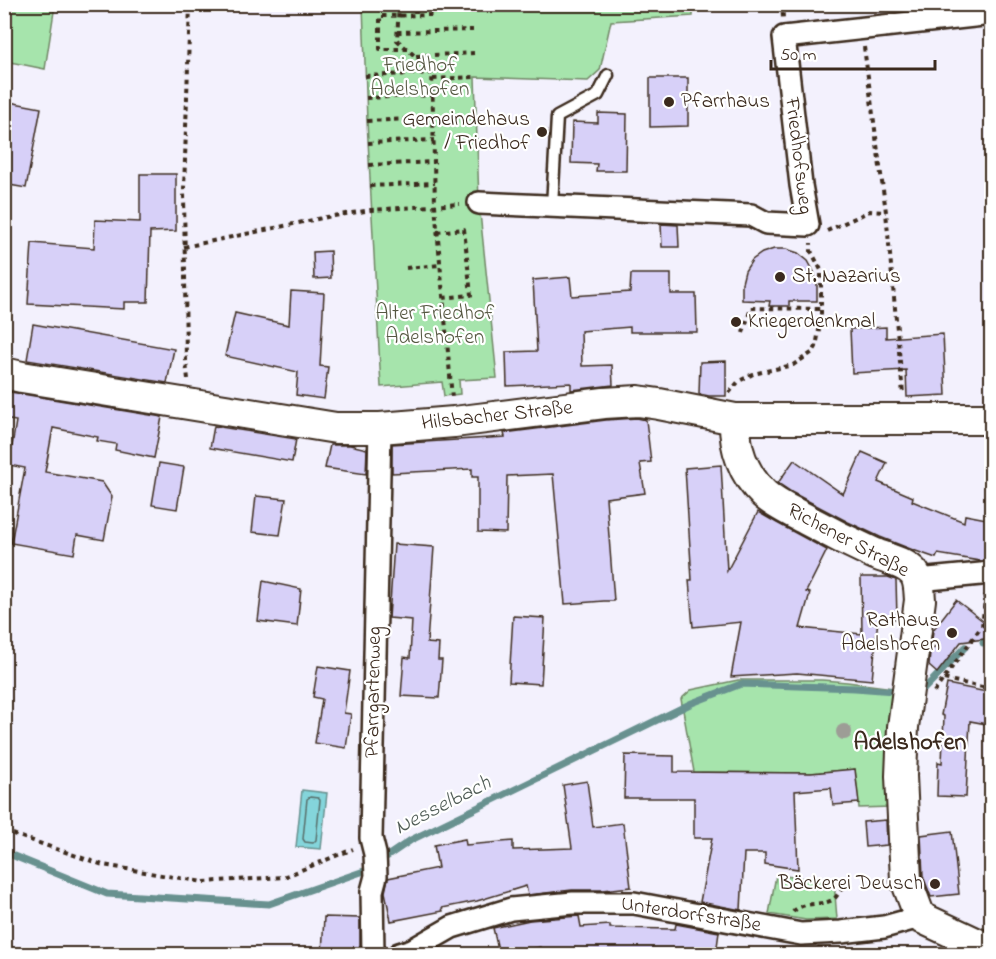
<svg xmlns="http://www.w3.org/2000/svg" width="996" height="959" viewBox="0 0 996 959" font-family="'Indie Flower',sans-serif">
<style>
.green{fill:#a6e4ac;stroke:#708765;stroke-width:1.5}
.water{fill:#84d5db;stroke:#67918f;stroke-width:1.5}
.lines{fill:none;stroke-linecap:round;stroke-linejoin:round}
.shore{stroke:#586e6a;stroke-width:1.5}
.stream{stroke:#67918f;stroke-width:7}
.building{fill:#d7d0f8;stroke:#3b2a1e;stroke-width:1.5}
.lane-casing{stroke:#3b2a1e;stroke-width:15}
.street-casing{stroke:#3b2a1e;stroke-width:26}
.secondary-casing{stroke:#3b2a1e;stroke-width:34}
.path{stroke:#3b2a1e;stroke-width:4;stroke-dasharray:4.5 4.5;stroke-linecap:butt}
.lane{stroke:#fff;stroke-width:10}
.street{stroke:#fff;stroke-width:21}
.secondary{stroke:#fff;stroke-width:30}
.tree{fill:#9d9d96}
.poi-dot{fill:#3b2a1e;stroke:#fff;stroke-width:2}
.labels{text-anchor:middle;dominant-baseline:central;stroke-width:4.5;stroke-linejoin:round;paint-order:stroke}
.park-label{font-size:21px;fill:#565842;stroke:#fff}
.poi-label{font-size:21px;fill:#3b2a1e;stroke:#fff;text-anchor:start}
.street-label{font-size:21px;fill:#3b2a1e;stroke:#fff}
.water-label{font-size:22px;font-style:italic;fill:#515d57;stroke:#fff}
.quarter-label{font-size:24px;font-weight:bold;fill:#3b2a1e;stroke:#fff}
</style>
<rect width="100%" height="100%" fill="#f3f1fd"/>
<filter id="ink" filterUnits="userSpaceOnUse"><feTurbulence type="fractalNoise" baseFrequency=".0167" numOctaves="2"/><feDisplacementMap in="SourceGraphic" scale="12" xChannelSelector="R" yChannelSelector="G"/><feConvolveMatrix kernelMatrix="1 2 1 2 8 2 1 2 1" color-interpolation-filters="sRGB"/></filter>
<g filter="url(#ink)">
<!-- green -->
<g class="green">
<path d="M7,5H55L45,69L5,61L4,13Z"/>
<path d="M363,5H693V16L611,21L600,70L588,81L475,77L479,203L497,378L459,380L460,394L444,396L442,382L381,387L367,121Z"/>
<path d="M738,680H822L847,682L893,688L887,745L890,807L859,808L855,769L810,773L694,772L681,699L691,690Z"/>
<path d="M776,875L834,882L837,919L806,920L769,914Z"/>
</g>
<!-- water -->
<path class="water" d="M302,790L327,793L321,849L296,847Z"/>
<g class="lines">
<!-- shore -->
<path class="shore" d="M310,797L318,798L320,800L316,840L313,843L305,842L303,839L307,799Z"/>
<!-- stream -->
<g class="stream">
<path d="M983,643L992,641"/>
<path d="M925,688L965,647"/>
<path d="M4,852L107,894L269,904L367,870L411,840L692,703L741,684L855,688L894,691"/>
</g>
</g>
<!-- building -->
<g class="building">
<path d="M650,78H688V126L650,127Z"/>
<path d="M4,101L41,108L26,188L4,184Z"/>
<path d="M598,113L627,114L626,171H596L597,164L571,163L572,122L598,123Z"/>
<path d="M140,174H176V231L150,232L148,302H124V309L28,304L32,243L94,248L95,220L140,222Z"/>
<path d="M661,224L678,225L679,247H662Z"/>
<path d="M774,249H786L798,253L808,261L814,272L817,284V301H789V306H769L770,301L742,300V283L745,271L752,260L762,253Z"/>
<path d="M330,251L331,278L314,279L313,252Z"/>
<path d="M631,274H671V294H696L697,332H630V327L581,331L582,366L612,365L613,385L571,390V383L507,386L506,352L537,351L533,280L570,277L572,296L630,292Z"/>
<path d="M291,291L324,293L320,366L328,367L324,399L296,395L298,372L225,356L235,313L289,325Z"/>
<path d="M33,324L174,349L167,383L27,360Z"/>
<path d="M886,327V338L943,334L946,395L907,397L906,370L852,373L850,329Z"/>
<path d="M726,361V396H709L699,394L700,362Z"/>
<path d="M4,391L162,417L154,458L115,450L116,444L97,441L98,437L53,428L45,472L102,482L112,497L104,540L77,535L74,554L11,543L25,468L9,465L16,421L4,419Z"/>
<path d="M637,418L646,420L651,462L640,463L645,493L606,498L614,601H604L565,604L553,474L507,476L506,533L478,532V477H472V469L392,473V444L505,437L504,433L606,420Z"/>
<path d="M214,426L296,439L292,462L210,448Z"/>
<path d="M330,445H350L367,449L366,474L325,468Z"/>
<path d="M862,452L887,463L878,482L913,497L912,501L964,522L965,515L992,520V560L980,561L938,554L936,558L913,550L880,537L848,522L793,493L778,483L794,460L843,494Z"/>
<path d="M159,463L184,467L177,509L152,505Z"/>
<path d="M721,465L727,571L758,512L777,523L827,550L806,592L810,593L800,628L862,634L861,577H888L896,580L897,619H878L872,680L797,673L731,677L741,622L693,627L689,580H692L685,468Z"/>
<path d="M256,496L286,499L280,535L252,532Z"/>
<path d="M394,544L434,547L427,643L439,644L438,660H442L439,698L401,696L404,657L410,658L412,620L389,618Z"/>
<path d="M263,581L301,589L297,626L258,621Z"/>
<path d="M956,600L992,628V638L961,642L937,673L929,666L930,652L937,644L932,640L933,630Z"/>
<path d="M513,616L545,618L541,684L509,682Z"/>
<path d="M318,666L350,671L344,713L351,714L346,748L315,743L322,699L313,697Z"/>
<path d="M947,684L992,693V725L970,721L966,797L937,796L938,762L942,763L944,716L941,715Z"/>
<path d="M625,755L674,756V772L811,773L855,769L859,803L833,805L831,788L795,791L798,869L765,864V853H744L741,910L700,902L712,838H694V798H624Z"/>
<path d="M587,781L593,827L623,823L631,887L603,890H572L528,895L526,886L477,901L442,908L443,911L391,921L385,892L388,878L438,868L434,845L465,839L466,845L513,841V850L572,848L563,785Z"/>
<path d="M886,820L887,845L865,847L863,822Z"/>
<path d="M952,831L959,894L931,897L923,876L921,835Z"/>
<path d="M579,916L581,927L610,925V928L675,929L676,924L719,932L716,954H543L540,947L507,954H499L493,928L530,920Z"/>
<path d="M324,917L360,918V954H322Z"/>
</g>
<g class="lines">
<!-- lane casing -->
<g class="lane-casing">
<path id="lane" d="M552,206L557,117L598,95L608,75"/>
</g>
<!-- street casing -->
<g class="street-casing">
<g id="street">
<path d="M479,203L751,215L766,223L808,225L801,185L784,37L992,14"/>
<path d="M918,580L981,574L992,572"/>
<path d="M373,954L372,891L376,876L375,854L371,838L380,428"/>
<path d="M399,954L412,950L452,927L511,909L573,903H634L801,934L841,932L884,927L920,917"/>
</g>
</g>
<!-- secondary casing -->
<g class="secondary-casing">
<g id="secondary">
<path d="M4,373L22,377L336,428H380L454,422L604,403L638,401L659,404L735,419H992"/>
<path d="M735,419C734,447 743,474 764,494C776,505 793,512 807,520C829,532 851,543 873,553C886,559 905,562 914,573C920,581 919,590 920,600L903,727L901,776L906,880L920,917L980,945L990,954"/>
</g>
</g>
<!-- path -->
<g class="path">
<path d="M399,4L397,40L432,71L435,205L452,398"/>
<path d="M782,4L783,18"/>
<path d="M397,32L473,30"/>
<path d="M864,47L886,212L903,394"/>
<path d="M408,49H380V16L433,15V7"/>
<path d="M416,56L474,53"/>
<path d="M365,76L432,73"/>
<path d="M433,79L475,77"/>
<path d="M366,98L433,95"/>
<path d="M367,121L433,118"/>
<path d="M368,143L434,140"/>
<path d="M369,165L434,162"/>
<path d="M370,186L435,183"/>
<path d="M827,231L870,211L886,212"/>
<path d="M437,232L464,229L471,295L443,298"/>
<path d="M184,247L327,217L371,210L460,204"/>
<path d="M406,268L440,265"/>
<path d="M743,333L751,308L822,309"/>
<path d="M188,379L186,363L184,190L190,4"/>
<path d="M729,393L739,381L753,374L793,365L813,352L816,347L821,319V270L811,251V243"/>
<path d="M944,679L992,689"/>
<path d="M934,692L982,626L985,600L984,593"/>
<path d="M4,831L103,865L203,882L284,877L353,849"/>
<path d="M793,912C804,900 822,907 834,899C838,895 842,888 845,883"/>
</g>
<!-- lane -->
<use href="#lane" class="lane"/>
<!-- street -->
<use href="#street" class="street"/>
<!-- secondary -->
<use href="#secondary" class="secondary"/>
</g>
<!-- trees -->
<circle class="tree" cx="844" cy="732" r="8"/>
</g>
<!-- markers -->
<g class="poi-dot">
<circle cx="669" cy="102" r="6"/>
<circle cx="542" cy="132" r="6"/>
<circle cx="780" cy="277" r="6"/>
<circle cx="736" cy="322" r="6"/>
<circle cx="952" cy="633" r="6"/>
<circle cx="935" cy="884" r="6"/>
</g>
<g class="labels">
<!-- park labels -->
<g class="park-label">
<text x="420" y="66">Friedhof<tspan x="420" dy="24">Adelshofen</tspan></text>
<text x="435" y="314">Alter Friedhof<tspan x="435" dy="24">Adelshofen</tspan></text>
</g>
<!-- poi labels -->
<g class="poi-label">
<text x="681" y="102">Pfarrhaus</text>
<text x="530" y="120" text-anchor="end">Gemeindehaus<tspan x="530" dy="24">/ Friedhof</tspan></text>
<text x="792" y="277">St. Nazarius</text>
<text x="748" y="322">Kriegerdenkmal</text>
<text x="940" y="621" text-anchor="end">Rathaus<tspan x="940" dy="24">Adelshofen</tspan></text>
<text x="923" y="884" text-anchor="end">Bäckerei Deusch</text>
</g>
<!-- street labels -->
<g class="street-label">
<text transform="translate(798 156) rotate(83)">Friedhofsweg</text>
<text transform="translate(497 416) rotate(-6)">Hilsbacher Straße</text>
<text transform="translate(848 541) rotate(28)">Richener Straße</text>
<text transform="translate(374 692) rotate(-89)">Pfarrgartenweg</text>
<text transform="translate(691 915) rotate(9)">Unterdorfstraße</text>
</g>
<!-- water labels -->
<g class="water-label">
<text transform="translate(443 806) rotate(-27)">Nesselbach</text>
</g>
<!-- quarter labels -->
<g class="quarter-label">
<text x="910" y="743">Adelshofen</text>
</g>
</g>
<!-- margin -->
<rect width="996" height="959" fill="none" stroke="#fff" stroke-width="24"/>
<rect x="12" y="12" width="972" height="935" fill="none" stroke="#3b2a1e" stroke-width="2" filter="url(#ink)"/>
<!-- scale -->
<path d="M771 60v9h164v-9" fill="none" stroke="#3b2a1e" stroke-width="3"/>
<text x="780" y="60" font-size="18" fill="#3b2a1e" stroke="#ffffff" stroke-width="4.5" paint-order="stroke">50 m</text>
</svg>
